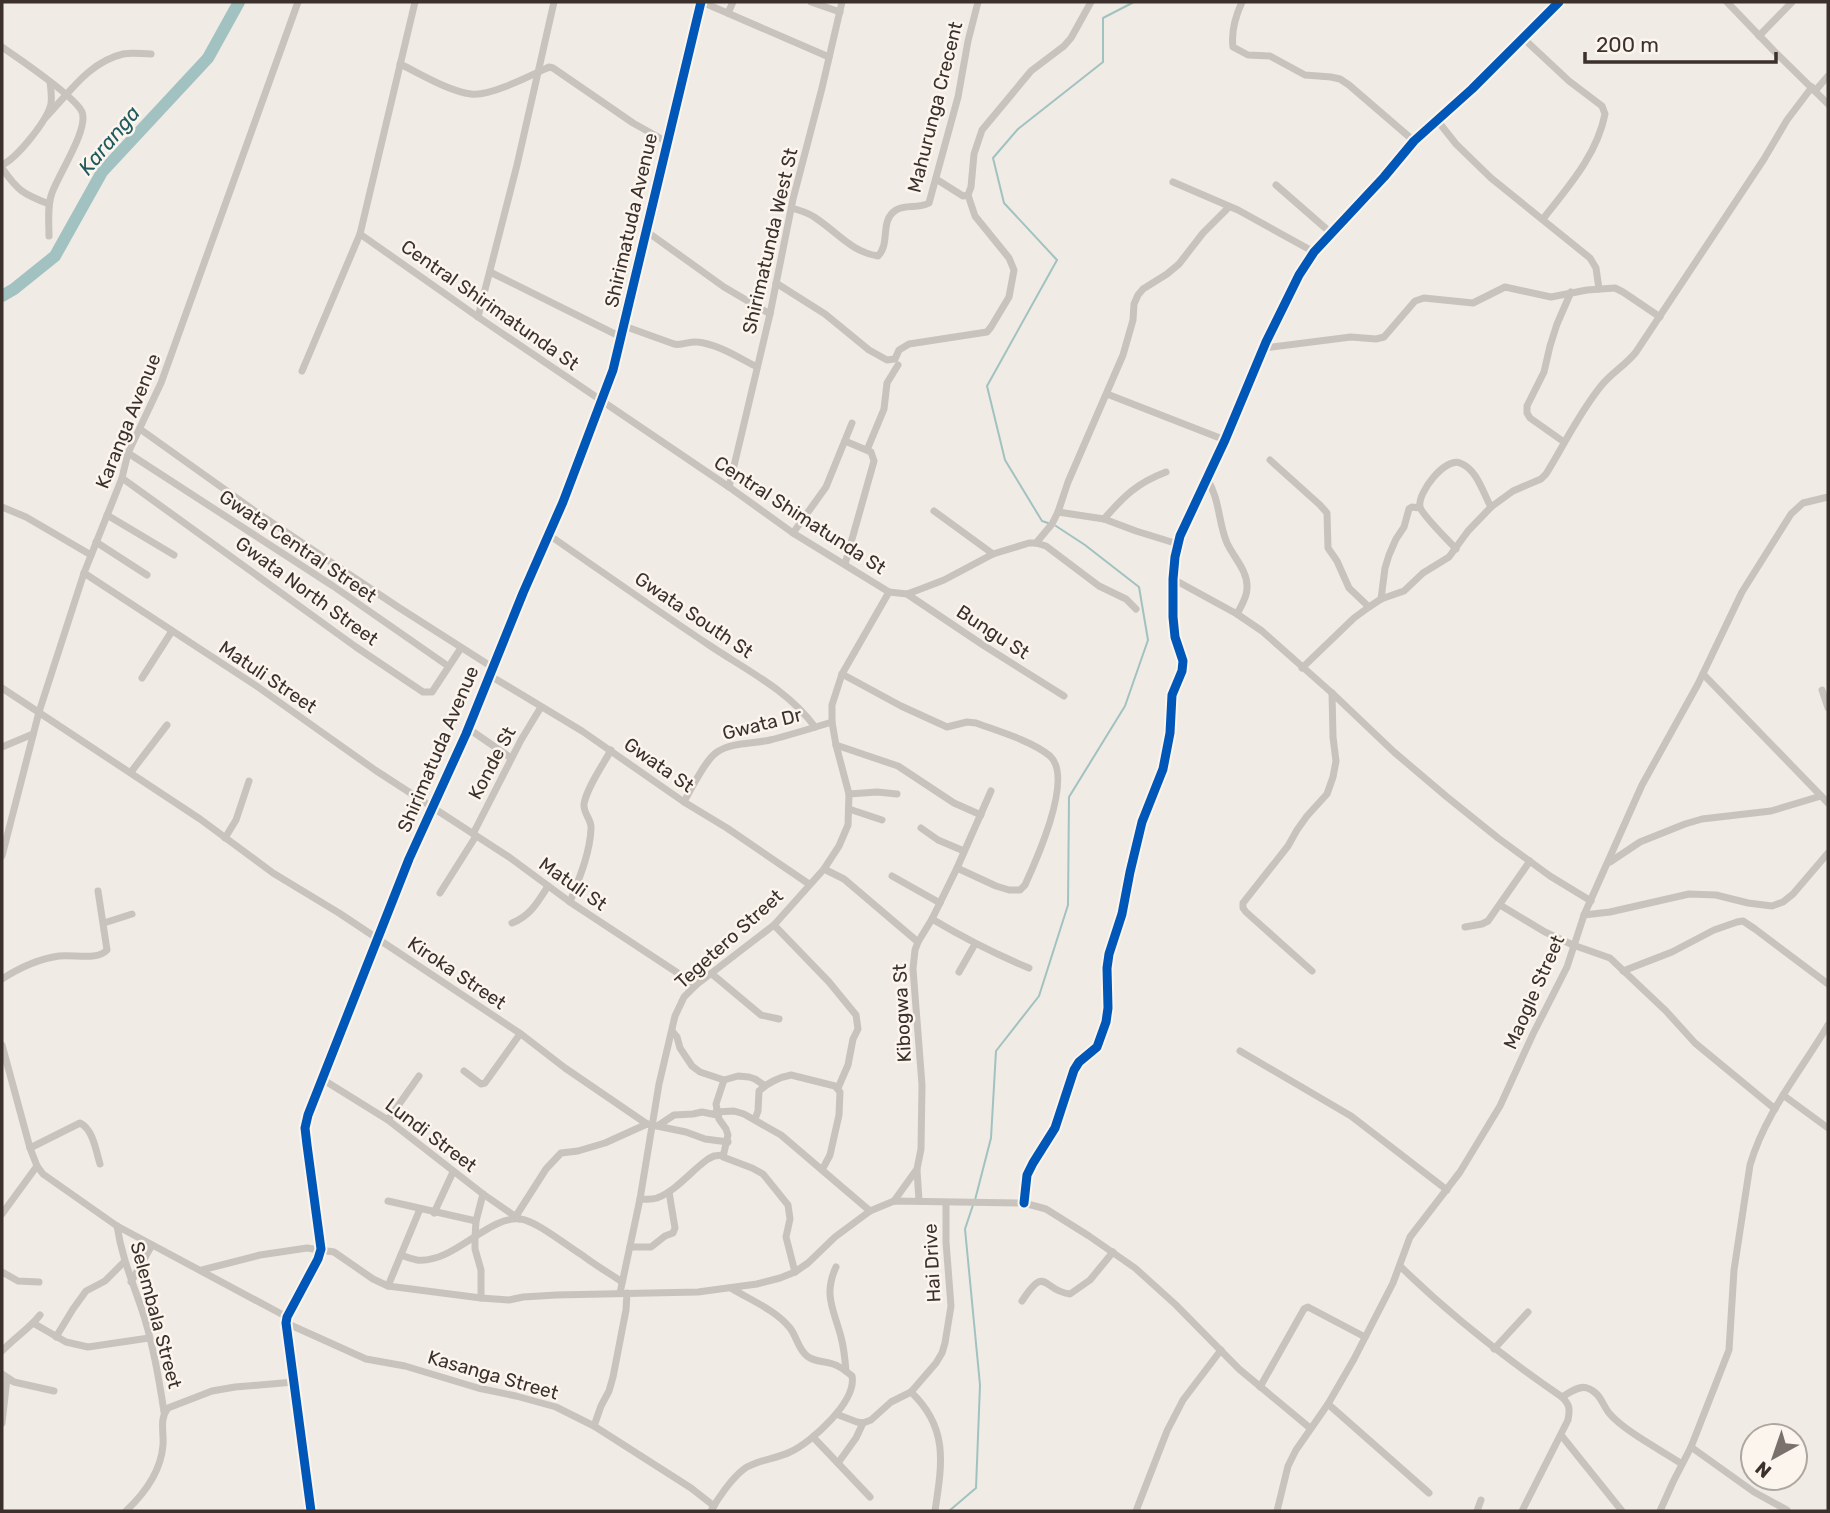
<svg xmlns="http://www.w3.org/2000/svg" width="1830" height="1513" viewBox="0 0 1830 1513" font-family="Rubik,sans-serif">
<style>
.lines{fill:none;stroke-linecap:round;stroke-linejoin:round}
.stream{stroke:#a1c2c1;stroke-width:2}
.river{stroke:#a1c2c1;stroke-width:12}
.minor{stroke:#c9c3be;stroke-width:7}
.cycleway-casing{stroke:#fbf5ee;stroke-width:13}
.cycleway{stroke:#0057b8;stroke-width:9}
.labels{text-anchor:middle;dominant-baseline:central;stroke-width:5;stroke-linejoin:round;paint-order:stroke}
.street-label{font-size:19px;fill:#3b302b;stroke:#fbf5ee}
.water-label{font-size:21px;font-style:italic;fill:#1f5a5e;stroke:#fbf5ee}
</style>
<rect width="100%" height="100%" fill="#f0ebe5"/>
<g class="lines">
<!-- stream -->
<g class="stream">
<path d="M1048,523L1042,521L1005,460L987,386L1057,260L1004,203L993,158L1018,129L1103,62V18L1134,2"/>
<path d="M975,1200L991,1138L996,1051L1039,996L1068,905L1069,797L1125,706L1148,640L1139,587L1085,545L1056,526"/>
<path d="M949,1511L976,1488L980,1385L965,1229L973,1205"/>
</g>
<!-- river -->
<path class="river" d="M2,296L14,289L55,256L102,172L208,58L239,2"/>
<!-- minor -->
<g class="minor">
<path d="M702,2L829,57"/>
<path d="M811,2L840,12"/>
<path d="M1242,2C1236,15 1231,32 1233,47L1248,55L1270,56L1305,75L1331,77L1340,79L1349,85L1414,141"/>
<path d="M1727,2L1774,51L1828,104"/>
<path d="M728,13L733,2"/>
<path d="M1759,36L1792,2"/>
<path d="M1523,38L1569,81L1602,106L1605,114C1597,155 1568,187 1543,219"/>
<path d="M2,47C18,58 76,97 82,112C89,129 58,175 52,193C47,206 49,222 49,236"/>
<path d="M400,64C421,74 448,91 471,94C489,97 532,75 549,67L553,68L633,123L667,142"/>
<path d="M1815,91L1828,76"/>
<path d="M46,117C69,93 89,62 123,54C132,52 142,54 151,54"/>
<path d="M1437,120L1456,144L1491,178L1590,258L1596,268L1599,289"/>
<path d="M2,165C17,158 47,121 51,104C52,96 51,90 50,82"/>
<path d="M2,168C18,191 23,194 49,204"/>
<path d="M936,179L963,196L968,195L971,187L974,154L982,130L1031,71L1064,46L1071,38L1091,2"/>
<path d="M1173,182L1238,210L1314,252"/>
<path d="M1276,185L1331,233"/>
<path d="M792,208C801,211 810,213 817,219C838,233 852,252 878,256C891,243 879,221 896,210C906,204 918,209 929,203L958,97L968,41L978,2"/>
<path d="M646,231L724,287L770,314"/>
<path d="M360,234L478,317L729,487L793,533L889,592L907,594L918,590L944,580L993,554L1029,543H1036L1046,546L1099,586L1126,599L1136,609"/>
<path d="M490,272L621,337"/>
<path d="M776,283L825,314L869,350L887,360L895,359L899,350L909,344L987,332L991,327L1009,297L1014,270L1009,258L975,216L968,195"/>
<path d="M478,317L517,165L554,2"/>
<path d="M624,326L674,344C682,346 689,341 697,342C718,344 739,358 757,367"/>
<path d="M1264,348L1351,337L1376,339L1384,337L1415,301L1424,298L1473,303L1505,287L1551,297L1587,290L1615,288L1623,292L1660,317"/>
<path d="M302,371L360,234L415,2"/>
<path d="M1107,394L1225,440"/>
<path d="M140,429L259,514L398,607L492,667"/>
<path d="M845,441L871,452L874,461L845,564"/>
<path d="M1564,442L1530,418L1527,413V406L1544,372L1550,346L1557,324L1571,292"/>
<path d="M867,450L884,409L887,383L898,365"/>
<path d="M128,453L333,586L448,666"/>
<path d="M1270,460L1320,505L1327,513L1328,548L1337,561L1349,588L1369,607"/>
<path d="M122,478L356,647L423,692H432L461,648"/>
<path d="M1207,479C1220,499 1218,522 1227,543C1234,558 1248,571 1247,588C1247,598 1241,606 1237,614"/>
<path d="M729,487L770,314L793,199L822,88L842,2"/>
<path d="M2,507L26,517L91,555"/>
<path d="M934,511L993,554"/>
<path d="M1058,512L1104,519L1136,531L1178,544"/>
<path d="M107,515L174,555"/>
<path d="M1104,519C1124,496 1137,483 1166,472"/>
<path d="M793,533L826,487L852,423"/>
<path d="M549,535C602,572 655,609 709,645C746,670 788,690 815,727"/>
<path d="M96,542L147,575"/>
<path d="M1036,543L1052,524L1058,512L1068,482L1123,355L1133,320L1134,304L1138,295L1143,289L1167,274L1179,264L1203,233L1229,207"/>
<path d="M1456,549C1449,541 1422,515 1420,507C1417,493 1445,457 1460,463C1477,469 1483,493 1491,507"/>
<path d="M84,573L258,687L375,770L509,857L570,902L696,985"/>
<path d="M1173,579L1237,614L1262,631L1332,693L1394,752L1447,797L1498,838L1550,876L1591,901"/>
<path d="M907,594L983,645L1064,696"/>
<path d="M1381,599L1385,568L1389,555L1396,539L1404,527L1409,509L1412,507L1420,508"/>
<path d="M1302,668L1354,618L1369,607L1381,599L1404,591L1423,573L1449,557L1468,531L1491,507L1513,491L1541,479L1546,474C1564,445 1579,413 1601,386C1611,373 1626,365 1636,352L1764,159L1787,120L1812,87"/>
<path d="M842,674L901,706L947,727L967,722L976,723C998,731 1032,741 1050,756C1074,778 1036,861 1025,885L1020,890H1009L996,886L957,868"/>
<path d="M1703,674L1828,803"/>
<path d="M489,675L582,731L684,802L727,828L809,884"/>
<path d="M142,678L172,631"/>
<path d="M2,688L200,819L273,873L339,913L521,1034L565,1068L647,1124L686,1132L705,1139L728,1142"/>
<path d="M1822,690L1828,708"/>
<path d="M469,729L511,758"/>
<path d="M836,745L898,766L954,803L981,815"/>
<path d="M2,747L33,734"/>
<path d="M131,772L167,725"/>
<path d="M849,794L877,792L897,794"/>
<path d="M684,802C691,789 706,759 717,752C732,742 752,744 770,740C791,735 812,728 832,722"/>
<path d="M849,809L882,820"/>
<path d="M921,828L938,840L964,851"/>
<path d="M473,834L521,740L541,707"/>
<path d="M225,838L236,820L249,781"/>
<path d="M2,856L39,712L84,573L122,478L128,453L161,383L298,2"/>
<path d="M1610,862L1640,842L1685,824L1702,819L1771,811L1821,796"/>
<path d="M824,869L844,879L918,942"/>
<path d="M892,876L940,903"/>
<path d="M440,893L476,836"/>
<path d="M570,902C579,879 590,853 591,829C592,819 583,814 584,804C587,787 603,765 611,750"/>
<path d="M1500,905L1545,932L1573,945L1610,958L1666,1011L1695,1043L1775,1109"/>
<path d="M1584,915L1610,912L1689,894L1716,895L1748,903L1772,906L1783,902L1793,894L1828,853"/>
<path d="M932,919C964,938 995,954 1029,968"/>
<path d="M104,923L132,914"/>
<path d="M512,923C530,916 538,902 548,886"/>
<path d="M774,925L829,982L856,1015L858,1029L853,1039L848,1065L838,1088"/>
<path d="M1465,927L1482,924L1488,921L1530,861"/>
<path d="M1312,971L1246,912L1243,908V903L1288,846L1297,830L1307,816L1327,794L1333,777L1336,761L1333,737L1332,693"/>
<path d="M1623,971L1672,952L1714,930L1737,922L1743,921L1755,929L1828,984"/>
<path d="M959,972L975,944"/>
<path d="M712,974L761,1015L779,1019"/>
<path d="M2,979C19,968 38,959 59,956C73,954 97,961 107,950L98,891"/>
<path d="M672,1031L677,1037L680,1048L692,1066L700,1072L724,1080L738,1076L749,1077L755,1079L764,1085"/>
<path d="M2,1045L30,1148L37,1166L43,1174L117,1226L287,1317"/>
<path d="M1240,1051L1351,1116L1447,1190"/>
<path d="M464,1071L481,1084L485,1083L520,1034"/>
<path d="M322,1079L388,1120L483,1194L519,1219"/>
<path d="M724,1080L716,1104L719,1119L726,1129L728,1135L723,1157L752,1168L763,1174L788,1205L790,1219L786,1237L795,1272"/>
<path d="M1783,1095L1828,1128"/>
<path d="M716,1112L734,1111L744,1114L781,1135L870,1211"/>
<path d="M755,1119L758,1111L759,1091C767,1083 780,1077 791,1075L835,1086L840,1092L839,1115L830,1155L822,1170"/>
<path d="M388,1120L419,1076"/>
<path d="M659,1125L674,1115L693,1114L702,1112L717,1115"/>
<path d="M30,1148L80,1123C93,1129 96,1151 100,1164"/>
<path d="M917,1170L919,1201"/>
<path d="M640,1199C646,1199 651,1200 657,1198C676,1191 691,1171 708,1159L714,1156L723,1155"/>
<path d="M388,1201L476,1221"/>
<path d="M894,1201L917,1169L921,1149L922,1085L913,969L915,950L918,942L932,919L957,868L991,791"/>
<path d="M1024,1203L1027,1175L1033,1163L1055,1128L1074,1070L1079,1062L1097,1047L1106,1022L1108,1008L1107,968L1109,954L1122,914L1130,872L1142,822L1163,769L1170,733L1172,695L1182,671L1183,661L1175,637L1173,617V579L1175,557L1180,536L1225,440L1266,342L1299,275L1314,252L1384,177L1414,141L1472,89L1559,2"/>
<path d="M434,1213L453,1172"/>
<path d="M2,1214L37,1166"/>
<path d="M516,1216L546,1169L561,1153L578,1151L605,1143L647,1124"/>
<path d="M117,1226C122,1258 132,1280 142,1310C153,1343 159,1378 164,1412"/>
<path d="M630,1247H651L665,1236L673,1233L675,1228L669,1192"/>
<path d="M401,1255C406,1257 412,1259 417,1260C454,1264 488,1215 521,1219C538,1222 567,1246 582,1255C595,1265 609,1273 622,1282"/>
<path d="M1400,1266C1450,1315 1505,1358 1562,1397C1570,1405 1570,1409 1568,1420L1522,1511"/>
<path d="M836,1267C823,1295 834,1310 841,1337C844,1348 845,1359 846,1371"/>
<path d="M202,1270L260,1255L307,1248L334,1252L373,1279L388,1286L481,1298L509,1300L523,1297L556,1295L698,1292L757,1284L780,1278L795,1272L808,1263L835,1237L870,1211L894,1201L1024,1203L1046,1209L1089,1236L1135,1268L1176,1305L1239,1369L1310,1428"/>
<path d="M2,1272L18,1281L39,1282"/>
<path d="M131,1282L152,1245"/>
<path d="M388,1286L420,1209"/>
<path d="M620,1293L640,1199L659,1084L675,1016L684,997L696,985L774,925L824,869L839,846L848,825L849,794L836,745L832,722V705L842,674L889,592"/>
<path d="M481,1298V1270L475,1249V1238L476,1221L483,1194"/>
<path d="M1022,1301C1047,1263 1042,1291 1070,1294L1090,1280L1113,1252"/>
<path d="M33,1323L66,1342L88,1347L149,1338"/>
<path d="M286,1323L366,1359L405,1366L478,1388L516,1396L556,1407L594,1426L691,1488L714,1506"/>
<path d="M56,1337L73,1309L86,1291L105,1281L124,1262"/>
<path d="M1494,1349L1528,1312"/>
<path d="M2,1351C14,1338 29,1329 40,1315"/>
<path d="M2,1374L14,1382L54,1391"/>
<path d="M1260,1387L1304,1309L1308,1307L1365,1337"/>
<path d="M911,1392C949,1428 942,1464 935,1511"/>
<path d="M1562,1397C1569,1393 1579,1385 1587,1388C1600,1392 1602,1404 1609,1413C1624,1431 1661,1450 1682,1464"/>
<path d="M1328,1404L1429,1493"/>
<path d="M836,1414L857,1422L863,1423L871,1420L891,1402L911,1392L936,1363L942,1353L945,1343L951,1306L946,1242V1203"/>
<path d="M2,1423L7,1378"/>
<path d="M594,1426L601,1406L609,1391L613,1377L626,1310L627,1293"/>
<path d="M1561,1435L1622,1511"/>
<path d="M813,1437L870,1497"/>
<path d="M1691,1447L1754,1492L1787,1510"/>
<path d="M838,1463L856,1438L863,1423"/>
<path d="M126,1511C144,1494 161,1471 163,1445C164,1432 159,1419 168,1408L212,1391L235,1387L294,1382"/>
<path d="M311,1511L286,1323L287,1317L318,1259L321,1249L307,1145L305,1128L308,1115L409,859L466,734L523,593L563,502L613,370L701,2"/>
<path d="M711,1511C718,1498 732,1478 744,1469C756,1460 776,1459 790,1452C812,1442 857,1401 852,1376C846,1371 840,1366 833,1364C824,1361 814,1362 807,1356C798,1349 797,1337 790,1328C776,1310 750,1300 731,1288"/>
<path d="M1136,1511L1167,1431L1183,1400L1221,1350"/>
<path d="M1277,1511L1288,1466L1296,1450L1328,1404L1354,1359L1393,1283L1410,1237L1460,1172L1500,1106L1533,1034L1567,967L1584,915L1642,785L1698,684L1742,592L1791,514L1803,503L1828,497"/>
<path d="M1477,1511L1481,1500"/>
<path d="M1660,1511L1673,1482L1691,1447L1729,1350L1734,1270L1750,1165C1765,1113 1801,1071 1828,1025"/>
</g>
<!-- cycleway casing -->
<g class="cycleway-casing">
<g id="cycleway">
<path d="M1024,1203L1027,1175L1033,1163L1055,1128L1074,1070L1079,1062L1097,1047L1106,1022L1108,1008L1107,968L1109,954L1122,914L1130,872L1142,822L1163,769L1170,733L1172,695L1182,671L1183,661L1175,637L1173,617V579L1175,557L1180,536L1225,440L1266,342L1299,275L1314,252L1384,177L1414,141L1472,89L1559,2"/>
<path d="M311,1511L286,1323L287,1317L318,1259L321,1249L307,1145L305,1128L308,1115L409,859L466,734L523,593L563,502L613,370L701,2"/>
</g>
</g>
<!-- cycleway -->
<use href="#cycleway" class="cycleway"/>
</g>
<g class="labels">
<!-- street labels -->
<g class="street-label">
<text transform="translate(935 107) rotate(-76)">Mahurunga Crecent</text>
<text transform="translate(631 220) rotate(-77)">Shirimatuda Avenue</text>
<text transform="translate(770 241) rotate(-77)">Shirimatunda West St</text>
<text transform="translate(490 305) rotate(35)">Central Shirimatunda St</text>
<text transform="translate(128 421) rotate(-68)">Karanga Avenue</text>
<text transform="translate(800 515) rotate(33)">Central Shimatunda St</text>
<text transform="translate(298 546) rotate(34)">Gwata Central Street</text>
<text transform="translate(307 591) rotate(36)">Gwata North Street</text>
<text transform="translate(694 615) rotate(34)">Gwata South St</text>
<text transform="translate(993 632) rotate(33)">Bungu St</text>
<text transform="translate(268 677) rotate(34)">Matuli Street</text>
<text transform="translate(762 724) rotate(-14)">Gwata Dr</text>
<text transform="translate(438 749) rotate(-67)">Shirimatuda Avenue</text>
<text transform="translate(492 763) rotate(-62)">Konde St</text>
<text transform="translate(659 765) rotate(35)">Gwata St</text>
<text transform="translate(573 884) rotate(35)">Matuli St</text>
<text transform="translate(729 939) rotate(-42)">Tegetero Street</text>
<text transform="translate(457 973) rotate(34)">Kiroka Street</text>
<text transform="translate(1534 992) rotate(-66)">Maogle Street</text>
<text transform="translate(902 1013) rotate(-93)">Kibogwa St</text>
<text transform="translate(431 1135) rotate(37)">Lundi Street</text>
<text transform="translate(932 1263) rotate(-93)">Hai Drive</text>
<text transform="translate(156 1315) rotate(75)">Selembala Street</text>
<text transform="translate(493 1375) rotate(16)">Kasanga Street</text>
</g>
<!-- water labels -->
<g class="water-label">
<text transform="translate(109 140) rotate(-50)">Karanga</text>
</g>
</g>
<!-- border -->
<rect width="1830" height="1513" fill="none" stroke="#3b302b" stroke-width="7"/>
<!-- north arrow -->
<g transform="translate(1774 1457) rotate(220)"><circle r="33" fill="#fbf5ee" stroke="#aea6a0" stroke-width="2"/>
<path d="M0-5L12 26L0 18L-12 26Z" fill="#7a716c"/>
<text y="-10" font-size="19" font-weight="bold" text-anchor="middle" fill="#3b302b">N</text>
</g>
<!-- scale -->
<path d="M1585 52v10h191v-10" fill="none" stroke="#3b302b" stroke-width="3.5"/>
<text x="1596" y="52" font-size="21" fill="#3b302b" stroke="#fbf5ee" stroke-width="5" paint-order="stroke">200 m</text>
</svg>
